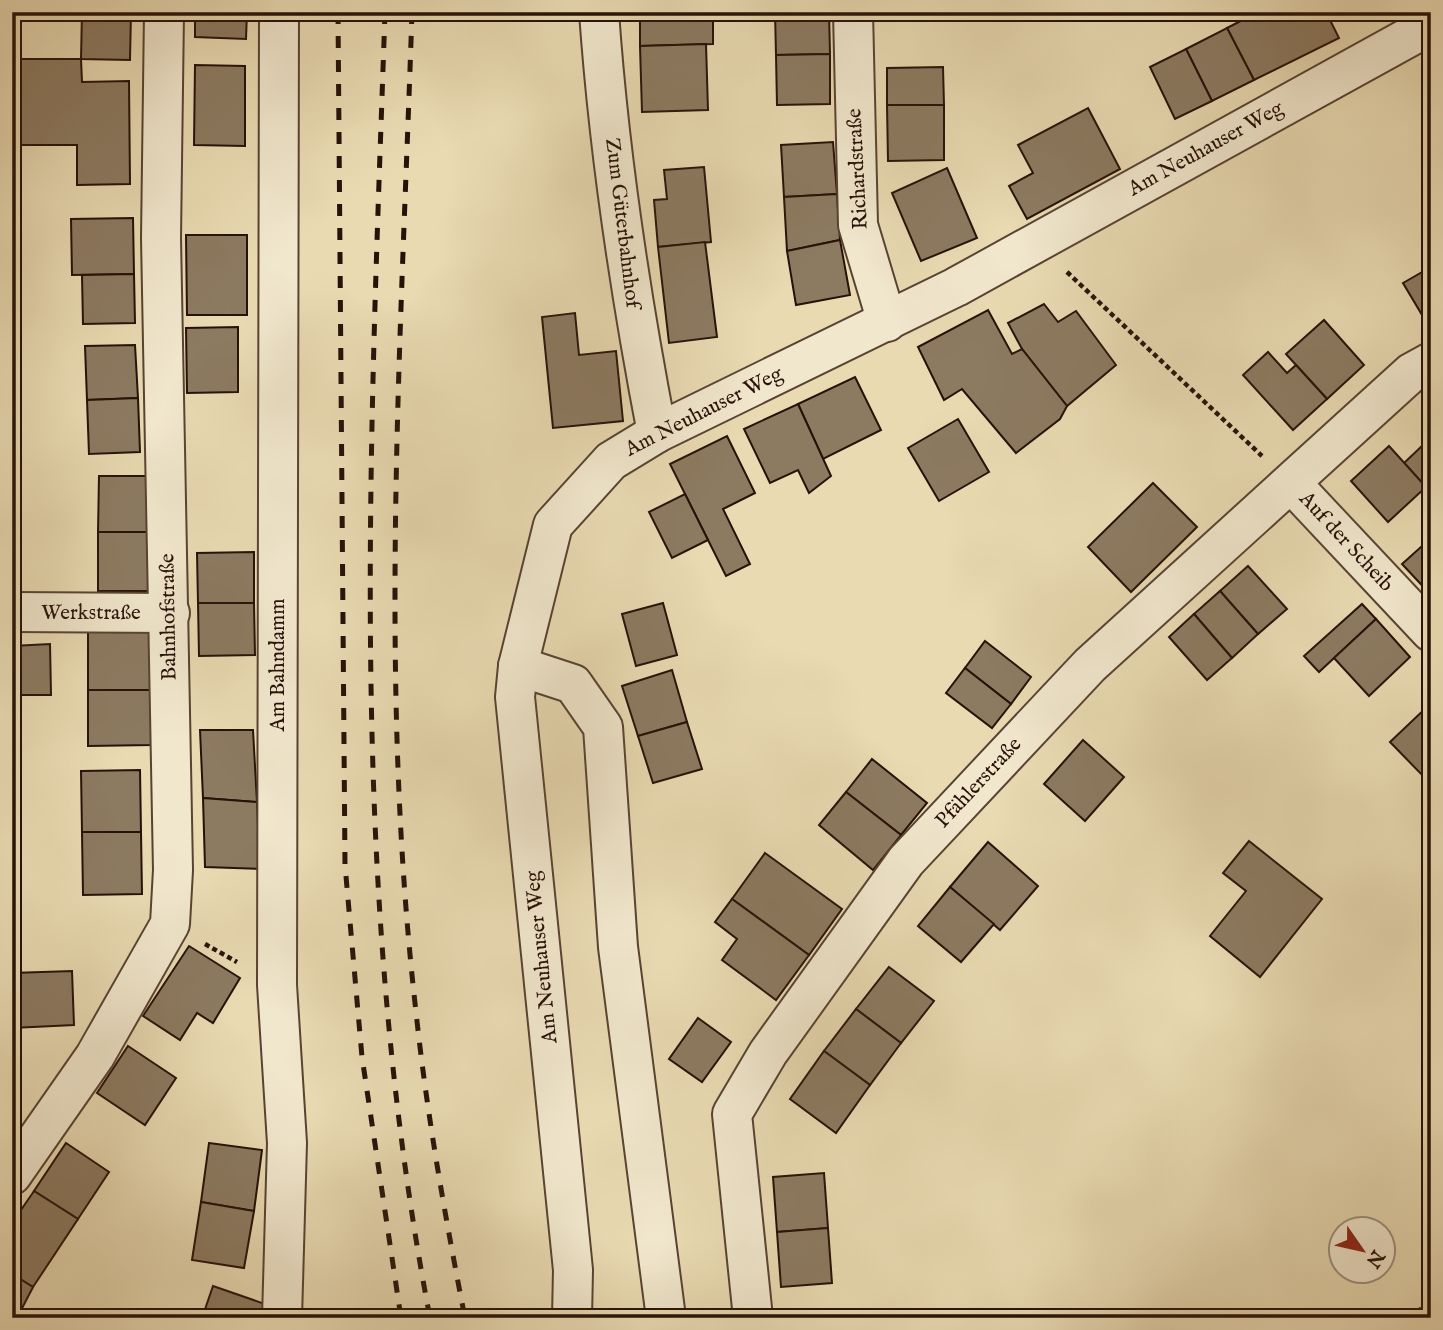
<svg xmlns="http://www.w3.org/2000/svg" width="1443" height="1330" viewBox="0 0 1443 1330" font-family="'IM FELL English',serif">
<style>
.building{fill:#8c7a61;stroke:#271109;stroke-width:2}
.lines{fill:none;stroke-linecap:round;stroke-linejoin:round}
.minor-casing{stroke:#584333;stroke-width:42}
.tertiary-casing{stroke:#584333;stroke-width:42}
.path{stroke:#271109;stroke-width:4.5;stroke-dasharray:5 3.5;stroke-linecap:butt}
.minor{stroke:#f1e7cd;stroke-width:38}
.tertiary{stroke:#f1e7cd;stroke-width:38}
.rail{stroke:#271109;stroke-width:5;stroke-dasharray:12 12;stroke-linecap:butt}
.labels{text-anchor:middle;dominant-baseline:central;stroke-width:5;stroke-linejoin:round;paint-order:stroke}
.street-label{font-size:21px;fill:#271109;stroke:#f1e7cd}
</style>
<rect width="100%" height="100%" fill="#e9dab2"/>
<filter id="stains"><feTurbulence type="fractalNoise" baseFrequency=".00286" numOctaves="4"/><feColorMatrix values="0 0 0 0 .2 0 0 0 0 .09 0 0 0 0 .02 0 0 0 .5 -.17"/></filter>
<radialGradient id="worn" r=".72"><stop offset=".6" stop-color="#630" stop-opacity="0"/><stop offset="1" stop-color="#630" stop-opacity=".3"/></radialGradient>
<!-- building -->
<g class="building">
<path d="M82,12H131L130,60L81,59Z"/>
<path d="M195,12H247L246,39L195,37Z"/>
<path d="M640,12H713V44L640,46Z"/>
<path d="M775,12H829L830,54L776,55Z"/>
<path d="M1258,12H1326L1339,38L1254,80L1227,28Z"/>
<path d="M1227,28L1254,80L1212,101L1186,49Z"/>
<path d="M706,44L708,110L642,112L640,46Z"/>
<path d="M1186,49L1212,101L1175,119L1150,67Z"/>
<path d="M830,54V104L777,105L776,55Z"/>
<path d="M16,59H81L82,82L129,81L130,184L77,185V145H17Z"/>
<path d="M195,65L245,66V146L194,145Z"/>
<path d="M943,67L944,105H887V68Z"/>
<path d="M887,105H944V160L888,161Z"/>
<path d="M1088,108L1120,169L1027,219L1009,186L1033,173L1018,145Z"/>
<path d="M833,142L837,194L784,197L781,145Z"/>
<path d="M704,167L711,242L658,247L654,200L667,199L664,170Z"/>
<path d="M947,168L977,238L921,261L892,193Z"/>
<path d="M837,194L840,240L787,251L784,197Z"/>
<path d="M133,218L134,274L72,275L71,219Z"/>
<path d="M186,235H247V315H187Z"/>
<path d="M840,240L850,295L796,305L787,251Z"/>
<path d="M705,242L717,337L669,343L658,247Z"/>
<path d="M1431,267V330L1403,283Z"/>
<path d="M134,274L135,323L83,324L82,275Z"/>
<path d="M1044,304L1058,322L1076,311L1116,365L1067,406L1022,349L1008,323Z"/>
<path d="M988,310L1012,354L1022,349L1067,406L1060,419L1016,453L962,389L944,400L918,347Z"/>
<path d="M575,313L579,355L616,351L623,421L553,428L542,317Z"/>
<path d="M1324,320L1364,365L1327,399L1286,354Z"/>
<path d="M238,327V392L187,393L186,328Z"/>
<path d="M135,345L138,398L87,400L85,346Z"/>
<path d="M1268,352L1287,373L1296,365L1327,399L1293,430L1243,375Z"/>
<path d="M855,377L881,430L823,459L798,404Z"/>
<path d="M138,398L140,452L89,454L87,400Z"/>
<path d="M798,404L831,476L809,493L798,470L770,483L744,429Z"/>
<path d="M958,419L989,472L939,501L908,448Z"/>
<path d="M727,436L755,493L723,509L750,564L726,576L670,464Z"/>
<path d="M1423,445L1431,454V493L1404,463Z"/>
<path d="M1389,446L1426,487L1388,522L1351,481Z"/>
<path d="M99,476H151V532H98Z"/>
<path d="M1153,483L1197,527L1131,592L1088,547Z"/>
<path d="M685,494L708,540L672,558L649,512Z"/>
<path d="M98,532H151L150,591H98Z"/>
<path d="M1431,538V595L1402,564Z"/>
<path d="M254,552V603H198L197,553Z"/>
<path d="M1248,566L1287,609L1258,634L1220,591Z"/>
<path d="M1220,591L1258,634L1232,658L1194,614Z"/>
<path d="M198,603H254L255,655L199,656Z"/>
<path d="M663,603L677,655L636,666L622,614Z"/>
<path d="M1362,604L1376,619L1319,672L1304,656Z"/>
<path d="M1194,614L1232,658L1207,680L1169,637Z"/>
<path d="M1376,619L1410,657L1369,696L1334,658Z"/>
<rect x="88" y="631" width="64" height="59"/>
<path d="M985,641L1031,677L1011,704L965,668Z"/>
<path d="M50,644L51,695H12V646Z"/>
<path d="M965,668L1011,704L992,728L946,693Z"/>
<path d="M672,670L687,722L638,736L622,686Z"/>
<path d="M88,690H152V745L88,746Z"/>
<path d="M1431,703V773L1425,778L1390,742Z"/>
<path d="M687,722L702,769L653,783L638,736Z"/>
<path d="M200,730H253L257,802L203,798Z"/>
<path d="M1083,740L1124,777L1085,821L1044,784Z"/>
<path d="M872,759L927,803L901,835L846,792Z"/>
<path d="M140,770L141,832H82L81,771Z"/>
<path d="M846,792L901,835L873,870L819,825Z"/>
<path d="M203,798L257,802L260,869L205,867Z"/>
<path d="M82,832H141L142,894L83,895Z"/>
<path d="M1249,841L1322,899L1260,977L1210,936L1246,891L1223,873Z"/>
<path d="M988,842L1038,886L1000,930L950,887Z"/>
<path d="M765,853L842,909L809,955L732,899Z"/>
<path d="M950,887L994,924L961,962L918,926Z"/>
<path d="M732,899L809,955L776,1000L722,960L737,939L715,922Z"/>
<path d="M189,946L240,978L213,1023L197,1013L180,1040L143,1016Z"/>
<path d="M889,967L934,1001L901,1043L856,1009Z"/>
<path d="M72,971L74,1025L12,1028V973Z"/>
<path d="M856,1009L901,1043L870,1085L824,1051Z"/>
<path d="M698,1018L731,1042L702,1082L669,1059Z"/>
<path d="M128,1046L176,1078L145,1125L97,1093Z"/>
<path d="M824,1051L870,1085L836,1133L790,1099Z"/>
<path d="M66,1143L109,1172L78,1219L34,1191Z"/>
<path d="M209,1143L262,1150L254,1211L201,1202Z"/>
<path d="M824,1173L828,1228L777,1232L773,1177Z"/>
<path d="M34,1191L78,1219L33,1287L12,1274V1223Z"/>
<path d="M201,1202L254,1211L244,1268L192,1260Z"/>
<path d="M828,1228L832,1283L781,1287L777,1232Z"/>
<path d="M12,1274L33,1287L17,1318H12Z"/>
<path d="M213,1286L265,1304L260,1318H202Z"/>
</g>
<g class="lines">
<!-- minor casing -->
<g class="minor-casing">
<g id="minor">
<path d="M279,12L277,985L287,1143L282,1318"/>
<path d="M599,12C609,154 630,293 657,433"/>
<path d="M853,12L858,225L887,322"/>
<path d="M1291,483L1431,632"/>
<path d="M12,612L170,613"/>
<path d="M518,666L573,684L603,727L618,947L666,1318"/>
<path d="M12,1175L95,1056L170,924L173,870L161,238L164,12"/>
<path d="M753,1318L732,1114L768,1053L906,861L1090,665L1411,373L1431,362"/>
</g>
</g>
<!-- tertiary casing -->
<g class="tertiary-casing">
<path id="tertiary" d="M572,1318L573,1270L515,697L518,666L553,525L611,461L657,433L956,287L1431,25"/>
</g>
<!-- path -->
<g class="path">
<path d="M1067,272L1262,456"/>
<path d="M205,944L237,962"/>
<path d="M1412,1318L1431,1298"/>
</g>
<!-- minor -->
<use href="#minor" class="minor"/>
<!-- tertiary -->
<use href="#tertiary" class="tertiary"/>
<!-- rail -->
<g class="rail">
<path d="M338,12L345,865L362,1057L401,1318"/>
<path d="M385,12C370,449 347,886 430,1318"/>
<path d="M412,12C401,345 378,681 416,1012C427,1115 445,1216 465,1318"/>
</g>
</g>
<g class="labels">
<!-- street labels -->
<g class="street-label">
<text transform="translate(1206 149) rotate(-29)">Am Neuhauser Weg</text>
<text transform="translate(858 169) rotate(-93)">Richardstraße</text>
<text transform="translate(622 223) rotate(83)">Zum Güterbahnhof</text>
<text transform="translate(704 412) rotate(-27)">Am Neuhauser Weg</text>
<text transform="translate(1346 542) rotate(47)">Auf der Scheib</text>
<text x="91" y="613">Werkstraße</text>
<text transform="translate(169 617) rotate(-91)">Bahnhofstraße</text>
<text transform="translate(278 665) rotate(-90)">Am Bahndamm</text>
<text transform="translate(979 783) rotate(-47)">Pfählerstraße</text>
<text transform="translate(542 957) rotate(-96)">Am Neuhauser Weg</text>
</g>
</g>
<!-- margin -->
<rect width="1443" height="1330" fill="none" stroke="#e9dab2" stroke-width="42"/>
<rect x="14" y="14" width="1415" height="1302" fill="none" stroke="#271109" stroke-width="3.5"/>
<rect x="21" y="21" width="1401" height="1288" fill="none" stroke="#271109" stroke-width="2"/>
<!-- north arrow -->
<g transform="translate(1362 1250) rotate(124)"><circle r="33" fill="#f1e7cd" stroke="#a0917f" stroke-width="2"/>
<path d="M0-5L12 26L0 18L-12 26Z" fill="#8f2418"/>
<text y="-10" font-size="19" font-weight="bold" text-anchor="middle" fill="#271109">N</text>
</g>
<rect width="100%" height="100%" filter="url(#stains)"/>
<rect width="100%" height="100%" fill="url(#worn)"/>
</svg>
